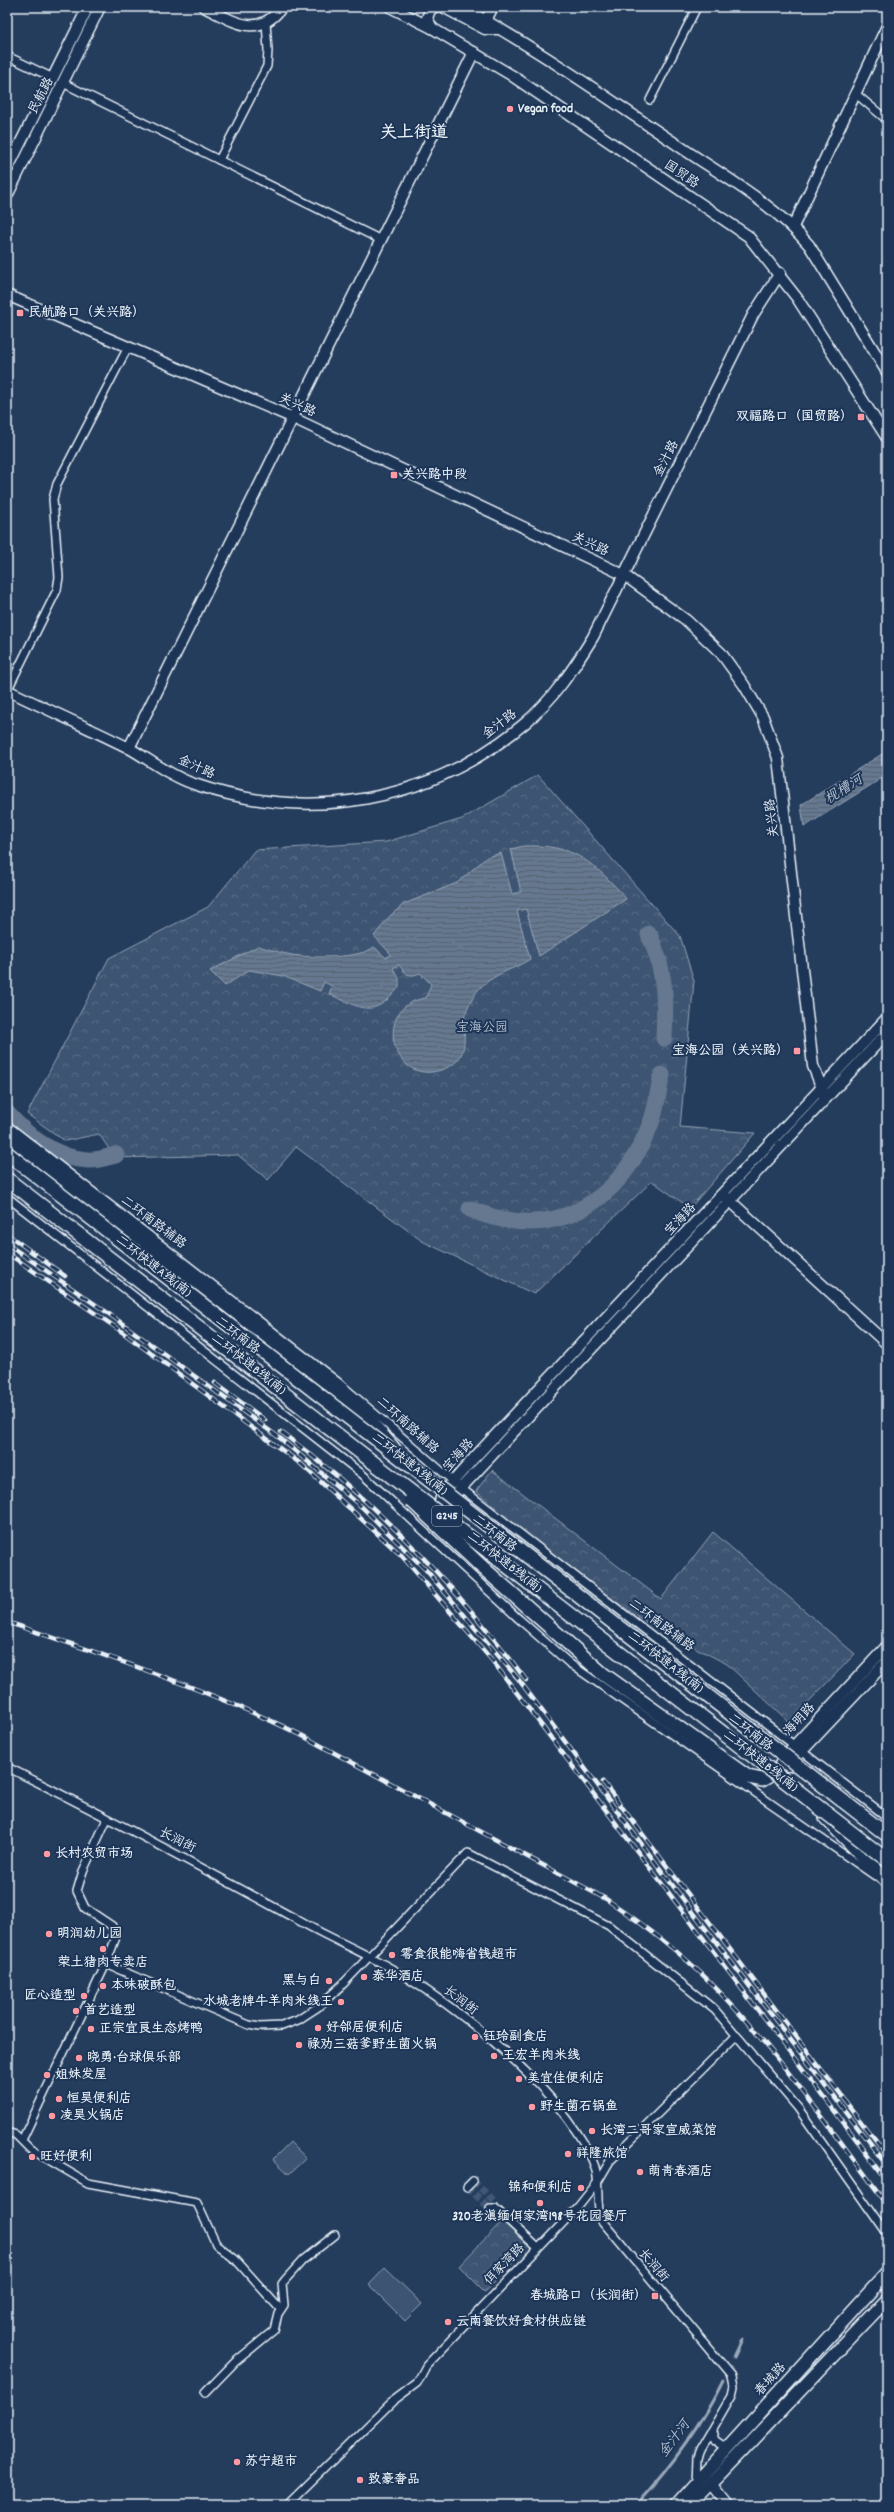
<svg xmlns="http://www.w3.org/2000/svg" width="894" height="2512" viewBox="0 0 894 2512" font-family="Dekko,'LXGW WenKai TC',sans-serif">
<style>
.grass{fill:#3e5472;stroke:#93a2b5}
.forest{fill:url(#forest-crowns);stroke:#93a2b5}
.water{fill:url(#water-rules);stroke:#99a8ba}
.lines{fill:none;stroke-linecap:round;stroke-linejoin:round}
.stream{stroke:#99a8ba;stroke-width:3}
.river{stroke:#657890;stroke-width:17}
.street-tunnel{stroke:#425874;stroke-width:7;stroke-dasharray:7 3.5;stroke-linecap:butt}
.street-casing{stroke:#e8f1f8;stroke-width:10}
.secondary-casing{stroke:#e8f1f8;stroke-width:13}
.primary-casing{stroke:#e8f1f8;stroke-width:15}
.highway-casing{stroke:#e8f1f8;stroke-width:16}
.street{stroke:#1d3557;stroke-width:7}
.secondary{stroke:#1d3557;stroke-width:10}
.primary{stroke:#1d3557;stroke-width:12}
.highway{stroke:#1d3557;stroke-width:13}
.rail-casing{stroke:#e8f1f8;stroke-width:4.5}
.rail{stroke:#1d3557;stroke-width:3;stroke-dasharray:9;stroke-linecap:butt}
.highway-bridge-casing{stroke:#e8f1f8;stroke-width:16;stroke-linecap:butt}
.highway-bridge{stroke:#1d3557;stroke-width:13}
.poi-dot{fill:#ff9aa2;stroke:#1d3557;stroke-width:1.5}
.labels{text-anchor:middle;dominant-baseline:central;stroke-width:4;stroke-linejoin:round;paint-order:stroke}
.shield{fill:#1d3557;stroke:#abb9c8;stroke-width:1}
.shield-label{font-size:12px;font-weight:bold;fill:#e8f1f8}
.street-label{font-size:13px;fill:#e8f1f8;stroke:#1d3557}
.poi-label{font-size:13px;font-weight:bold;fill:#e8f1f8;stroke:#1d3557;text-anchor:start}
.park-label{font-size:13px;fill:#b5c2d0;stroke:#1d3557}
.water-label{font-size:14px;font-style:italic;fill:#b4c1ce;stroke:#1d3557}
.district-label{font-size:17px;font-weight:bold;fill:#e8f1f8;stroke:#1d3557}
</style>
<defs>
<pattern id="forest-crowns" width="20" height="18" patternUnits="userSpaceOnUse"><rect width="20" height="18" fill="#3e5472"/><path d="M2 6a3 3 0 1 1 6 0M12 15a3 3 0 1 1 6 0" fill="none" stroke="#5a6d87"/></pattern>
<pattern id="water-rules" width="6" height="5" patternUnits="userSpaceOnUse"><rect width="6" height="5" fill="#657890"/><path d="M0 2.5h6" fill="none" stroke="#576270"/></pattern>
</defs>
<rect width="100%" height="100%" fill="#253d5d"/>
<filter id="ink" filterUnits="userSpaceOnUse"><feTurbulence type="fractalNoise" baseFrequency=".025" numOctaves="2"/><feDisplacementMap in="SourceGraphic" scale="8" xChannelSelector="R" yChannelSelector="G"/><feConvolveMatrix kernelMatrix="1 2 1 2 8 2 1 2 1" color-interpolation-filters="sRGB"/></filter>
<g filter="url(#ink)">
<!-- grass -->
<g class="grass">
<path d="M290,2142L306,2158L289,2174L273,2159Z"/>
<path d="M385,2268L422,2304L405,2321L369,2285Z"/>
</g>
<!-- forest -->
<g class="forest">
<path d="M538,775L680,936L694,981L680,1127L755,1133L690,1208L652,1181L534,1294L422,1241L296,1147L268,1180L238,1155L115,1158L99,1134L65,1141L27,1114L109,958L208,907L255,850L386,842L462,819Z"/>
<path d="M492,1470L661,1599L713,1532L855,1654L789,1722L727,1664L649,1624L557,1562L476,1491Z"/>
<path d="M502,2221L529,2247L485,2292L459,2266Z"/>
</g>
<!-- water -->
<g class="water">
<path d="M887,751V775L804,827L801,805Z"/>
<path d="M524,846C561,845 580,852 607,878C613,885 621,891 626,899L539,956L526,909L517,911L530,959C513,970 492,974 478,990C476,992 465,1012 465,1014C462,1038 472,1060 441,1070C390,1087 372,1004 426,998L431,984L420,973C408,978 406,974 399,965L393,968L399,978V987C373,1020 362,1008 329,994L332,986L324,982L320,991L283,976L249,970L225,986L210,971L258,946C269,949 280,953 292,955C310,958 360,959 374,947L386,958L391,954L374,936L390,916L404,904L457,883L487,857L501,853L512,894L521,892L511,849Z"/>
</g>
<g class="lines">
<!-- stream -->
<g class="stream">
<path d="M734,2357L742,2340"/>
<path d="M636,2505C670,2468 701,2426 723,2381"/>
</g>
<!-- river -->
<g class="river">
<path d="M649,934C665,970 666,998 664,1038"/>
<path d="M7,1113C27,1136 56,1159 88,1160C97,1161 107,1157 116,1155"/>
<path d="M470,1209C554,1245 622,1203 652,1120C657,1106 658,1090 662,1075"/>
</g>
<!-- street-tunnel -->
<g class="street-tunnel">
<path d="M473,2181L495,2202"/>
<path d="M467,2187L490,2208"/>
</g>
<!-- street casing -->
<g class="street-casing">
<g id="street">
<path d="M7,56L53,78"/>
<path d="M63,83L379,239"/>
<path d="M856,94L887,120"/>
<path d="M650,100L697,7"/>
<path d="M219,160L267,66L268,50L266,23"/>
<path d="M7,691L57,590L59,577L53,499L57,484L128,347"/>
<path d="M7,1125L338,1382L461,1488L887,1817"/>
<path d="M7,1197L362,1474L519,1619L569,1663L875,1876"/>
<path d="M7,1767C104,1815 199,1866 294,1918C330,1939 369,1954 404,1976C466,2014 546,2080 583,2142C588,2151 594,2161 596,2171C600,2188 595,2204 602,2221L732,2376L734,2386L732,2395L700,2450L697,2458L696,2483"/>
<path d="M106,1964L249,2025L259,2027L282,2026L298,2020L318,2007L343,1984L468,1853L609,1926L715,2010L798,2108L887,2234"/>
<path d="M7,2132L16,2135L30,2149L88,2183L197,2203L216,2244L236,2260L280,2309"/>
<path d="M22,2140L106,1964L116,1937L112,1926L85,1908L77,1891L83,1871L107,1819"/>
<path d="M467,2187L473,2181"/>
<path d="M490,2208H495L538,2248"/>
<path d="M205,2393L235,2362L274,2330L278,2314L284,2305L282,2284L285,2280L303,2260L335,2235"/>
<path d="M712,2432L715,2440L722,2445H731"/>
<path d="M287,2505L393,2401L417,2383L426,2366L578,2207L597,2183L610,2161L737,2035"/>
</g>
</g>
<!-- secondary casing -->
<g class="secondary-casing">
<g id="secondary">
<path d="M204,7C234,21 257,40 282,7"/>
<path d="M390,7L432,28L511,75L748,236L797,298L887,438"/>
<path d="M443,7L485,29H500"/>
<path d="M461,7C537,48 607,98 679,146C723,176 774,204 809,245L887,372"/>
<path d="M486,20L493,7"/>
<path d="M432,28L427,18L430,10L435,7"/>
<path d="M7,170L88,7"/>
<path d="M7,196L100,7"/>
<path d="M793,227L887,26"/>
<path d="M7,295L291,417L624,575L686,620L721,653L744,685L763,717L778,758L813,1066L826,1098"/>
<path d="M7,690C48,710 89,728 129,748C150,760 172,777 194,784C310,824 430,802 524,724C553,700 574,668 593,637L753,315L780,273"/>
<path d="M129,748L474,52"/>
<path d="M726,1197L887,1344"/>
<path d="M448,1502L887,1033"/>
<path d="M438,1509L442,1494L474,1458L887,1018"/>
<path d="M788,1766L887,1661"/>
<path d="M777,1771L783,1758L794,1746L887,1646"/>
<path d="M711,2484L728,2505"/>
</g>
</g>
<!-- primary casing -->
<g class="primary-casing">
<g id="primary">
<path d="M676,2505L887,2273"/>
<path d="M691,2505L887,2299"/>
</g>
</g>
<!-- highway casing -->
<g class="highway-casing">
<g id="highway">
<path d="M7,1136L330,1385L367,1418L394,1449"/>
<path d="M481,1566L603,1674L748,1777L762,1780L777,1771"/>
<path d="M826,1818L887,1881"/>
</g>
</g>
<!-- street -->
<use href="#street" class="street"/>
<!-- secondary -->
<use href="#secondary" class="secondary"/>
<!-- primary -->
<use href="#primary" class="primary"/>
<!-- highway -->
<use href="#highway" class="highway"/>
<!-- rail casing -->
<g class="rail-casing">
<g id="rail">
<path d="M7,1234L65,1276"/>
<path d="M7,1244L105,1311L281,1439L363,1508L427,1571L519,1680L667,1878L887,2166"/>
<path d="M7,1253L118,1329L301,1464L402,1556L491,1659L887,2180"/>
<path d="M215,1383L265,1420"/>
<path d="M281,1432C375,1501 456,1586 526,1680"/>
<path d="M7,1622C107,1656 207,1689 301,1735L606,1899C643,1924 678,1950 710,1982C776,2049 830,2129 887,2204"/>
<path d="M603,1782L887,2156"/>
</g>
</g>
<!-- rail -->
<use href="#rail" class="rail"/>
<!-- highway-bridge casing -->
<g class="highway-bridge-casing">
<g id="highway-bridge">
<path d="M7,1153L887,1835"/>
<path d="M7,1179L887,1860"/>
<path d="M411,1500L481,1566"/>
</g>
</g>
<!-- highway-bridge -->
<use href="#highway-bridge" class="highway-bridge"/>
</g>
</g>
<!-- markers -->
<g class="poi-dot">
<circle cx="510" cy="109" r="4"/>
<rect x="16" y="309" width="8" height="8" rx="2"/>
<rect x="857" y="413" width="8" height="8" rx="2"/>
<rect x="390" y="471" width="8" height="8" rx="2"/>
<rect x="793" y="1047" width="8" height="8" rx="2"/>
<circle cx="47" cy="1854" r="4"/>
<circle cx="49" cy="1934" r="4"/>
<circle cx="103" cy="1949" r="4"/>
<circle cx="392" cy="1955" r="4"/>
<circle cx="364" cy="1977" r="4"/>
<circle cx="329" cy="1981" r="4"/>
<circle cx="103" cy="1986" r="4"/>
<circle cx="84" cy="1996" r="4"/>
<circle cx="341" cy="2002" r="4"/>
<circle cx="76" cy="2011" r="4"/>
<circle cx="318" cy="2028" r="4"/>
<circle cx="91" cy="2029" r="4"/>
<circle cx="475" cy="2037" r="4"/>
<circle cx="299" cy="2045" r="4"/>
<circle cx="494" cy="2056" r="4"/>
<circle cx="79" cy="2058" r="4"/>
<circle cx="47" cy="2075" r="4"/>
<circle cx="519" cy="2079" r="4"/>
<circle cx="59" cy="2099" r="4"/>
<circle cx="532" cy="2107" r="4"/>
<circle cx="52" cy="2116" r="4"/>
<circle cx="592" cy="2131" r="4"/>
<circle cx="568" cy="2154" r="4"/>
<circle cx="32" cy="2157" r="4"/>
<circle cx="640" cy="2172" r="4"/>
<circle cx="581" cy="2188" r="4"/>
<circle cx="540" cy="2203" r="4"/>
<rect x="651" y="2292" width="8" height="8" rx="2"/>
<circle cx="448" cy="2322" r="4"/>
<circle cx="237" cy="2462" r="4"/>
<circle cx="360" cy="2480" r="4"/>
</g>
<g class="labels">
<!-- shield labels -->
<rect class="shield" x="432" y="1506" width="30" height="20" rx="3"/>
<g class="shield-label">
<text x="447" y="1516">G245</text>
</g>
<!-- street labels -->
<g class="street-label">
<text transform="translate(42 96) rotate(-63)">民航路</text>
<text transform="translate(681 175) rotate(34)">国贸路</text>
<text transform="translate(297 406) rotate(24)">关兴路</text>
<text transform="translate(667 459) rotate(-63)">金汁路</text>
<text transform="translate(590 545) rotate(25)">关兴路</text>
<text transform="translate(500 725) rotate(-37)">金汁路</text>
<text transform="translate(196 768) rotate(24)">金汁路</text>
<text transform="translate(773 818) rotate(-97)">关兴路</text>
<text transform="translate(681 1220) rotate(-47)">宝海路</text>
<text transform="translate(153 1223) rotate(37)">二环南路辅路</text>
<text transform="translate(153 1267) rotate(38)">二环快速A线(南)</text>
<text transform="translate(237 1336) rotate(38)">二环南路</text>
<text transform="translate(248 1365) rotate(38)">二环快速B线(南)</text>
<text transform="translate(407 1426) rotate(42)">二环南路辅路</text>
<text transform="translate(459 1456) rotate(-48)">宝海路</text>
<text transform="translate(409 1465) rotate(38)">二环快速A线(南)</text>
<text transform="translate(494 1534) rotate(38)">二环南路</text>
<text transform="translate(504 1563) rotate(38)">二环快速B线(南)</text>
<text transform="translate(661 1626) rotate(37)">二环南路辅路</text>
<text transform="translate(665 1663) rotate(38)">二环快速A线(南)</text>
<text transform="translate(800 1720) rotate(-47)">海明路</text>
<text transform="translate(750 1733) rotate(38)">二环南路</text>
<text transform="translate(760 1762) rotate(38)">二环快速B线(南)</text>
<text transform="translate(177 1841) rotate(27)">长润街</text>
<text transform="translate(460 2001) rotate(37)">长润街</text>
<text transform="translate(505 2265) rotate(-46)">佴家湾路</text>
<text transform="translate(653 2266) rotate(50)">长润街</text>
<text transform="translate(771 2380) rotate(-48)">春城路</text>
</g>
<!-- poi labels -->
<g class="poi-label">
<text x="518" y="109">Vegan food</text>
<text x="28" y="313">民航路口（关兴路）</text>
<text x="853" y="417" text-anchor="end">双福路口（国贸路）</text>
<text x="402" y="475">关兴路中段</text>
<text x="789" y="1051" text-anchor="end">宝海公园（关兴路）</text>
<text x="55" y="1854">长村农贸市场</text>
<text x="57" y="1934">明润幼儿园</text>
<text x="400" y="1955">零食很能嗨省钱超市</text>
<text x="103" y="1963" text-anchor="middle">荣土猪肉专卖店</text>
<text x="372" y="1977">泰华酒店</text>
<text x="321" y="1981" text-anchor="end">黑与白</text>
<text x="111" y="1986">本味破酥包</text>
<text x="76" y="1996" text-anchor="end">匠心造型</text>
<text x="333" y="2002" text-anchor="end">水城老牌牛羊肉米线王</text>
<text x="84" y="2011">首艺造型</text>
<text x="326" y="2028">好邻居便利店</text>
<text x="99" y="2029">正宗宜良生态烤鸭</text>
<text x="483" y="2037">钰玲副食店</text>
<text x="307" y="2045">禄劝三菇爹野生菌火锅</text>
<text x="502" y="2056">王宏羊肉米线</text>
<text x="87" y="2058">晓勇·台球俱乐部</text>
<text x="55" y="2075">姐妹发屋</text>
<text x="527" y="2079">美宜佳便利店</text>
<text x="67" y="2099">恒昊便利店</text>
<text x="540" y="2107">野生菌石锅鱼</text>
<text x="60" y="2116">凌昊火锅店</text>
<text x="600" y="2131">长湾二哥家宣威菜馆</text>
<text x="576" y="2154">祥隆旅馆</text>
<text x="40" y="2157">旺好便利</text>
<text x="648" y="2172">萌青春酒店</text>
<text x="573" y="2188" text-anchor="end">锦和便利店</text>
<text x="540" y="2217" text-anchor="middle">320老滇缅佴家湾198号花园餐厅</text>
<text x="647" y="2296" text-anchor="end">春城路口（长润街）</text>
<text x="456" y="2322">云南餐饮好食材供应链</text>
<text x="245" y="2462">苏宁超市</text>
<text x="368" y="2480">致豪奢品</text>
</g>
<!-- park labels -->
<g class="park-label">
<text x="482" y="1028">宝海公园</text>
</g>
<!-- water labels -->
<g class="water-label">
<text transform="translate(844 790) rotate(-32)">枧槽河</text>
<text transform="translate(675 2439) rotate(-53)">金汁河</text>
</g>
<!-- district labels -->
<g class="district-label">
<text x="414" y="134">关上街道</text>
</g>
</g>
<!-- margin -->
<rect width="894" height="2512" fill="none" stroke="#1d3557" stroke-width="24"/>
<rect x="12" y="12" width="870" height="2488" fill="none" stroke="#e8f1f8" stroke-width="1.5" filter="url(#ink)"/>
</svg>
